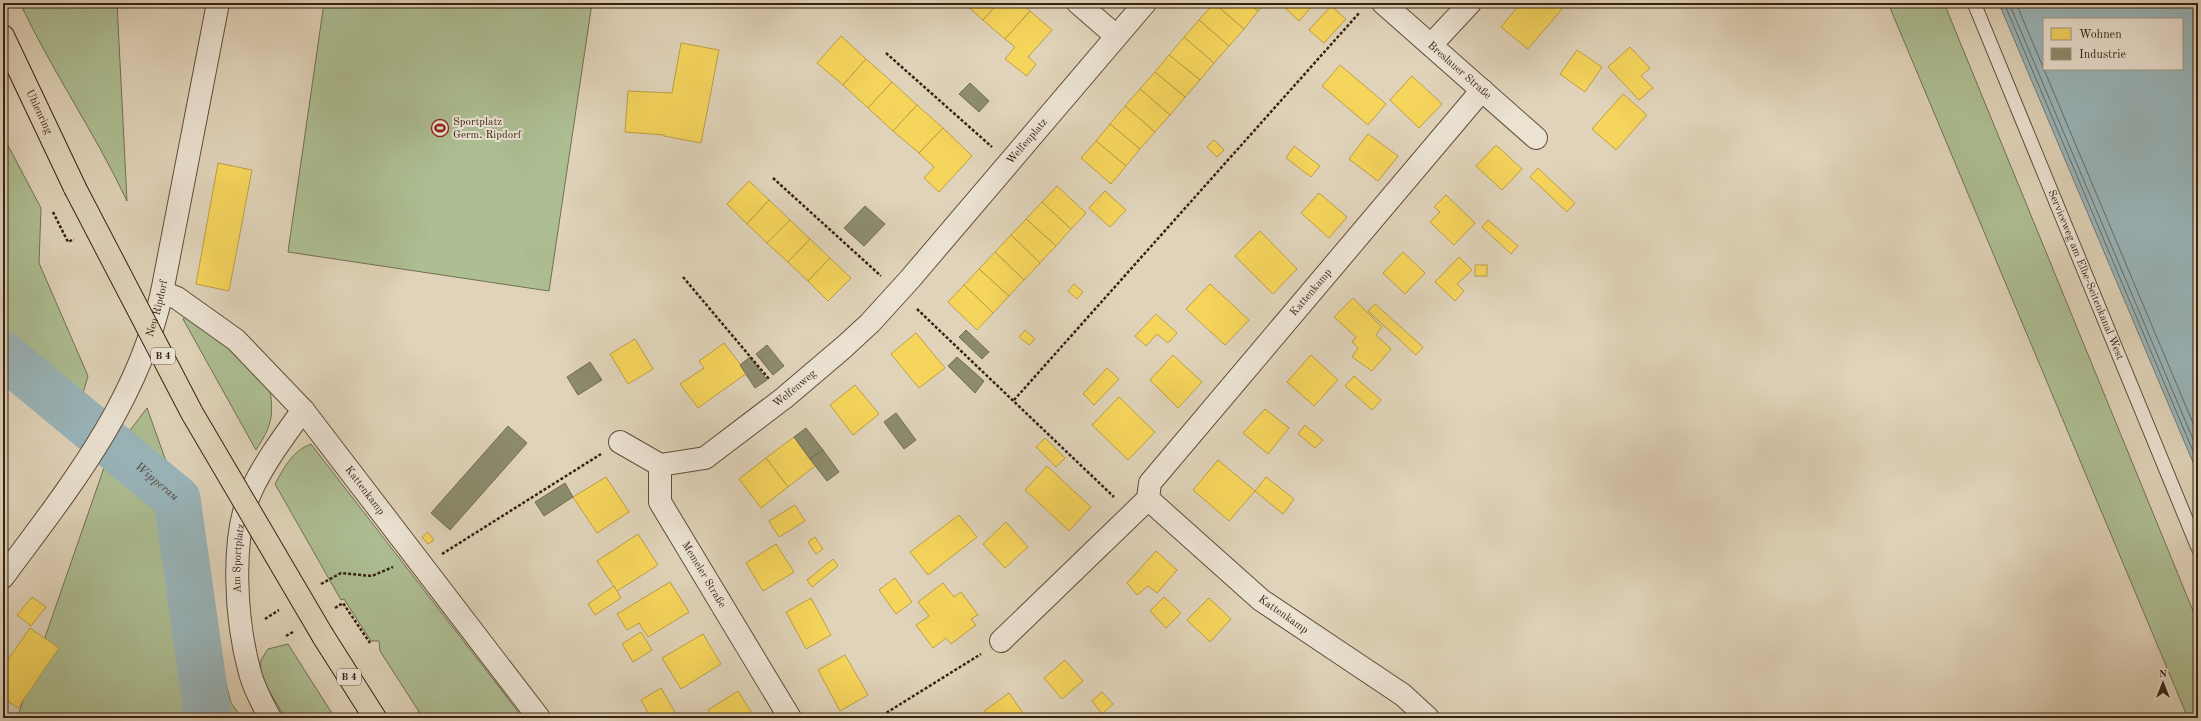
<svg xmlns="http://www.w3.org/2000/svg" width="2201" height="721" viewBox="0 0 2201 721" font-family="'Old Standard TT',serif">
<style>
.green{fill:#adbe93;stroke:#727052}
.water{fill:#99b5ba;stroke:#717a76;fill-rule:evenodd}
.homes{fill:#f6d55c;stroke:#bc9f46}
.industry{fill:#8c8c6e;stroke:#726c52}
.lines{fill:none;stroke-linecap:round;stroke-linejoin:round}
.shore{stroke:#686c66;stroke-width:1}
.river{stroke:#99b5ba;stroke-width:47}
.lane-casing{stroke:#604e3b;stroke-width:15}
.street-casing{stroke:#604e3b;stroke-width:24}
.highway-casing{stroke:#362211;stroke-width:24}
.path{stroke:#362211;stroke-width:2.5;stroke-dasharray:3 2;stroke-linecap:butt}
.lane{stroke:#ebe2d2;stroke-width:13}
.street{stroke:#ebe2d2;stroke-width:22}
.highway{stroke:#e0d3b9;stroke-width:22}
.highway-bridge-casing{stroke:#362211;stroke-width:24;stroke-linecap:butt}
.highway-bridge{stroke:#e0d3b9;stroke-width:22}
.labels{text-anchor:middle;dominant-baseline:central;stroke-width:4;stroke-linejoin:round;paint-order:stroke}
.shield{fill:#ebe2d2;stroke:#6c5c4b;stroke-width:1}
.shield-label{font-size:10px;font-weight:bold;fill:#362211}
.street-label{font-size:11px;fill:#362211;stroke:#ebe2d2}
.poi-label{font-size:11px;fill:#362211;stroke:#ebe2d2;text-anchor:start}
.water-label{font-size:12px;font-style:italic;fill:#4f473b;stroke:#ebe2d2}
</style>
<rect width="100%" height="100%" fill="#e0d3b9"/>
<filter id="stains"><feTurbulence type="fractalNoise" baseFrequency=".005" numOctaves="4"/><feColorMatrix values="0 0 0 0 .2 0 0 0 0 .09 0 0 0 0 .02 0 0 0 .5 -.17"/></filter>
<radialGradient id="worn" r=".72"><stop offset=".6" stop-color="#630" stop-opacity="0"/><stop offset="1" stop-color="#630" stop-opacity=".3"/></radialGradient>
<!-- green -->
<g class="green">
<path d="M20,3H117L127,201C95,133 52,71 20,3Z"/>
<path d="M324,3H592L549,291L288,252Z"/>
<path d="M1888,3H1944L2198,623V718H2188Z"/>
<path d="M3,136L41,208L39,263L88,376L79,407L3,346Z"/>
<path d="M185,317L229,347L270,390C274,417 271,427 256,450L183,319Z"/>
<path d="M147,408L181,503L231,703L242,718H17L106,462Z"/>
<path d="M311,444L523,718H423L380,651L379,641H371L344,599L341,600L275,484C284,468 292,451 311,444Z"/>
<path d="M288,644L335,718H285L260,675L261,660L268,649Z"/>
</g>
<!-- water -->
<path class="water" d="M1999,3H2198V474L2003,13ZM2044,19H2182V69H2044Z"/>
<!-- homes -->
<g class="homes">
<path d="M964,3H998L983,20Z"/>
<path d="M998,3H1021L1030,11L1005,39L983,20Z"/>
<path d="M1214,3L1244,29L1229,46L1199,20Z"/>
<path d="M1214,3H1248L1258,11L1244,29Z"/>
<path d="M1248,3H1266L1258,11Z"/>
<path d="M1280,3H1315L1299,21Z"/>
<path d="M1521,3H1555L1562,9L1528,49L1501,27Z"/>
<path d="M1331,6L1346,19L1324,43L1309,30Z"/>
<path d="M1030,11L1052,30L1028,57L1036,64L1027,76L1005,59L1015,47L1005,39Z"/>
<path d="M1199,20L1229,46L1214,63L1184,37Z"/>
<path d="M841,36L866,59L843,85L817,63Z"/>
<path d="M1184,37L1214,63L1200,80L1169,55Z"/>
<path d="M681,43L719,50L701,143L664,136V135L625,132L628,91L672,93Z"/>
<path d="M1630,47L1650,68L1641,76L1653,88L1639,100L1608,67Z"/>
<path d="M1577,50L1602,67L1585,92L1560,74Z"/>
<path d="M1169,55L1200,80L1185,97L1155,72Z"/>
<path d="M866,59L892,82L868,108L843,85Z"/>
<path d="M1340,65L1386,104L1368,125L1322,86Z"/>
<path d="M1155,72L1185,97L1170,115L1140,89Z"/>
<path d="M1412,76L1442,104L1419,128L1390,100Z"/>
<path d="M892,82L917,105L893,131L868,108Z"/>
<path d="M1140,89L1170,115L1155,132L1125,106Z"/>
<path d="M1623,94L1647,115L1616,150L1592,129Z"/>
<path d="M917,105L943,128L919,153L893,131Z"/>
<path d="M1125,106L1155,132L1140,149L1110,124Z"/>
<path d="M1110,124L1140,149L1126,166L1096,141Z"/>
<path d="M943,128L972,156L939,192L924,178L934,167L919,153Z"/>
<path d="M1368,134L1398,156L1378,181L1349,159Z"/>
<path d="M1214,140L1224,150L1217,157L1207,147Z"/>
<path d="M1096,141L1126,166L1111,184L1081,158Z"/>
<path d="M1496,145L1522,169L1502,190L1476,166Z"/>
<path d="M1294,146L1320,166L1311,177L1286,158Z"/>
<path d="M218,163L252,170L229,291L196,284Z"/>
<path d="M1538,168L1575,203L1567,212L1530,177Z"/>
<path d="M749,181L769,200L747,224L727,204Z"/>
<path d="M1057,186L1086,213L1071,229L1042,202Z"/>
<path d="M1105,191L1126,210L1110,227L1089,208Z"/>
<path d="M1319,193L1347,217L1329,238L1301,213Z"/>
<path d="M1446,195L1475,223L1454,245L1430,222L1440,212L1434,207Z"/>
<path d="M769,200L790,220L767,243L747,224Z"/>
<path d="M1042,202L1071,229L1056,246L1026,219Z"/>
<path d="M1026,219L1056,246L1040,263L1011,235Z"/>
<path d="M790,220L810,239L788,262L767,243Z"/>
<path d="M1488,220L1518,246L1511,254L1482,227Z"/>
<path d="M1260,231L1297,269L1273,294L1235,256Z"/>
<path d="M1011,235L1040,263L1024,280L995,252Z"/>
<path d="M810,239L830,258L808,281L788,262Z"/>
<path d="M995,252L1024,280L1009,296L979,269Z"/>
<path d="M1403,252L1425,273L1405,294L1383,273Z"/>
<path d="M1459,257L1472,270L1457,284L1464,291L1455,301L1435,282Z"/>
<path d="M830,258L851,278L828,301L808,281Z"/>
<rect x="1475" y="265" width="12" height="11"/>
<path d="M979,269L1009,296L993,313L964,285Z"/>
<path d="M1074,284L1083,292L1077,299L1068,291Z"/>
<path d="M1210,284L1249,320L1225,345L1186,309Z"/>
<path d="M964,285L993,313L977,330L948,302Z"/>
<path d="M1353,298L1382,327L1376,335L1391,349L1372,371L1352,357L1358,348L1352,342L1356,337L1334,317Z"/>
<path d="M1375,304L1423,347L1416,355L1368,311Z"/>
<path d="M1156,314L1177,333L1168,343L1157,334L1146,346L1135,336Z"/>
<path d="M1025,330L1035,339L1029,345L1019,337Z"/>
<path d="M916,333L945,368L919,388L891,354Z"/>
<path d="M635,339L653,369L628,384L610,354Z"/>
<path d="M724,343L747,373L698,408L680,384L704,368L699,361Z"/>
<path d="M1173,355L1202,382L1178,408L1150,380Z"/>
<path d="M1311,355L1338,380L1314,406L1287,382Z"/>
<path d="M1107,368L1119,379L1094,405L1083,394Z"/>
<path d="M1354,376L1381,400L1372,410L1345,386Z"/>
<path d="M855,385L879,414L853,435L830,405Z"/>
<path d="M1119,397L1155,432L1128,460L1092,425Z"/>
<path d="M1265,409L1289,428L1268,454L1243,433Z"/>
<path d="M1305,425L1323,440L1315,448L1298,434Z"/>
<path d="M794,437L815,466L788,487L766,458Z"/>
<path d="M1045,438L1065,458L1056,467L1036,447Z"/>
<path d="M766,458L788,487L761,508L739,479Z"/>
<path d="M1218,460L1255,491L1229,521L1193,490Z"/>
<path d="M1047,466L1091,507L1069,531L1025,490Z"/>
<path d="M606,477L629,512L597,533L573,497Z"/>
<path d="M1266,477L1294,499L1283,514L1255,491Z"/>
<path d="M795,505L805,521L779,537L769,521Z"/>
<path d="M959,515L977,537L928,575L910,552Z"/>
<path d="M1006,522L1028,547L1005,568L983,544Z"/>
<path d="M428,532L434,540L428,544L422,537Z"/>
<path d="M638,534L658,565L617,591L597,561Z"/>
<path d="M815,537L823,549L816,554L808,542Z"/>
<path d="M776,544L794,572L763,591L746,563Z"/>
<path d="M1156,551L1177,570L1157,593L1148,586L1137,595L1127,583Z"/>
<path d="M833,559L838,566L812,587L807,580Z"/>
<path d="M895,578L912,602L896,614L879,590Z"/>
<path d="M670,582L689,612L648,637L639,623L627,630L617,614Z"/>
<path d="M943,583L954,597L961,592L978,615L971,619L976,625L951,644L946,638L933,648L916,625L929,616L918,602Z"/>
<path d="M614,586L621,598L595,615L588,604Z"/>
<path d="M32,597L46,607L31,626L17,615Z"/>
<path d="M1164,597L1181,613L1166,628L1150,611Z"/>
<path d="M811,598L831,635L806,649L786,612Z"/>
<path d="M1209,598L1231,619L1210,642L1187,620Z"/>
<path d="M30,628L59,648L18,708L3,698V667Z"/>
<path d="M641,632L652,650L633,662L622,644Z"/>
<path d="M703,634L721,664L681,689L662,658Z"/>
<path d="M845,655L868,695L840,711L818,670Z"/>
<path d="M1065,660L1083,681L1062,699L1044,678Z"/>
<path d="M661,688L676,714L669,718H651L641,700Z"/>
<path d="M738,691L755,718H714L708,710Z"/>
<path d="M1102,692L1113,704L1102,714L1092,701Z"/>
<path d="M1009,693L1025,716L1023,718H989L984,711Z"/>
</g>
<!-- industry -->
<g class="industry">
<path d="M970,83L989,101L979,112L959,94Z"/>
<path d="M865,206L885,224L864,246L844,228Z"/>
<path d="M966,330L989,352L982,359L959,337Z"/>
<path d="M767,345L784,366L773,375L756,354Z"/>
<path d="M750,357L767,380L755,388L740,365Z"/>
<path d="M957,357L984,381L975,393L948,366Z"/>
<path d="M590,362L602,380L578,395L567,377Z"/>
<path d="M896,413L916,440L904,449L884,422Z"/>
<path d="M508,426L527,443L450,530L431,513Z"/>
<path d="M806,428L823,450L810,459L794,437Z"/>
<path d="M823,450L839,472L827,481L810,459Z"/>
<path d="M565,483L573,497L544,516L535,502Z"/>
</g>
<g class="lines">
<!-- shore -->
<g class="shore">
<path d="M2004,3L2198,463"/>
<path d="M2009,3L2198,451"/>
<path d="M2016,3L2198,435"/>
</g>
<!-- river -->
<path class="river" id="s1" d="M3,355L177,499L208,718"/>
<!-- lane casing -->
<g class="lane-casing">
<g id="lane">
<path id="s2" d="M1974,3L2198,548"/>
</g>
</g>
<!-- street casing -->
<g class="street-casing">
<g id="street">
<path d="M1078,3L1116,36"/>
<path id="s3" d="M1383,3L1536,138"/>
<path d="M1431,45L1470,3"/>
<path id="s4" d="M162,292L177,298L236,340L303,410L539,718"/>
<path id="s5" d="M620,442L660,465V502L790,718"/>
<path id="s6" d="M660,465L705,458L784,398L844,347L870,323L910,279L1145,3"/>
<path id="s7" d="M3,577C69,488 138,403 162,292L218,3"/>
<path d="M1001,641L1148,499"/>
<path id="s8" d="M270,718C263,705 254,688 250,673C236,622 229,536 253,487C266,460 285,435 303,410"/>
<path id="s9" d="M1428,718L1403,695L1261,600L1148,499L1150,483L1482,90"/>
</g>
</g>
<!-- highway casing -->
<g class="highway-casing">
<g id="highway">
<path id="s10" d="M3,36L75,188"/>
<path d="M323,636L375,718"/>
</g>
</g>
<!-- path -->
<g class="path">
<path d="M886,53L992,147"/>
<path d="M773,178L881,276"/>
<path d="M53,212L68,242L74,239"/>
<path d="M683,277L769,379"/>
<path d="M917,309L1114,497"/>
<path d="M1014,400L1360,12"/>
<path d="M442,554L601,454"/>
<path d="M321,584L341,573L372,576L393,567"/>
<path d="M335,608L343,603L370,643"/>
<path d="M265,619L279,610"/>
<path d="M286,636L293,632"/>
<path d="M878,718L981,654"/>
</g>
<!-- lane -->
<use href="#lane" class="lane"/>
<!-- street -->
<use href="#street" class="street"/>
<!-- highway -->
<use href="#highway" class="highway"/>
<!-- highway-bridge casing -->
<g class="highway-bridge-casing">
<path id="highway-bridge" d="M75,188L192,413L323,636"/>
</g>
<!-- highway-bridge -->
<use href="#highway-bridge" class="highway-bridge"/>
</g>
<!-- icons -->
<defs>
<g id="stadium-ring" transform="scale(0.9)"><circle r="9.5" fill="#ebe2d2" stroke="#8f2418" stroke-width="1.5"/><path d="M0-5a6.5 5 0 1 0 0 10a6.5 5 0 1 0 0-10ZM-3.5-1.8h7v3.6h-7Z" fill="#8f2418"/></g>
</defs>
<g fill-rule="evenodd">
<use href="#stadium-ring" x="440" y="128"/>
</g>
<g class="labels">
<!-- shield labels -->
<g class="shield">
<rect x="151" y="348" width="24" height="16" rx="3"/>
<rect x="337" y="669" width="24" height="16" rx="3"/>
</g>
<g class="shield-label">
<text x="163" y="356">B 4</text>
<text x="349" y="677">B 4</text>
</g>
<!-- street labels -->
<g class="street-label">
<text stroke="none"><textPath href="#s3" startOffset="102">Breslauer Straße</textPath></text>
<text stroke="none"><textPath href="#s10" startOffset="84">Uhlenring</textPath></text>
<text stroke="none"><textPath href="#s6" startOffset="499">Welfenplatz</textPath></text>
<text stroke="none"><textPath href="#s2" startOffset="294">Serviceweg am Elbe-Seitenkanal West</textPath></text>
<text stroke="none"><textPath href="#s9" startOffset="622">Kattenkamp</textPath></text>
<text stroke="none"><textPath href="#s7" startOffset="312">Neu Ripdorf</textPath></text>
<text stroke="none"><textPath href="#s6" startOffset="159">Welfenweg</textPath></text>
<text stroke="none"><textPath href="#s4" startOffset="287">Kattenkamp</textPath></text>
<text stroke="none"><textPath href="#s8" startOffset="165">Am Sportplatz</textPath></text>
<text stroke="none"><textPath href="#s5" startOffset="168">Memeler Straße</textPath></text>
<text transform="translate(1283 615) rotate(35)">Kattenkamp</text>
</g>
<!-- poi labels -->
<g class="poi-label">
<text x="453" y="122">Sportplatz<tspan x="453" dy="13">Germ. Ripdorf</tspan></text>
</g>
<!-- water labels -->
<g class="water-label">
<text stroke="none"><textPath href="#s1" startOffset="199">Wipperau</textPath></text>
</g>
</g>
<!-- margin -->
<rect width="2201" height="721" fill="none" stroke="#e0d3b9" stroke-width="16"/>
<rect x="4" y="4" width="2193" height="713" fill="none" stroke="#362211" stroke-width="2"/>
<rect x="8" y="8" width="2185" height="705" fill="none" stroke="#362211"/>
<!-- legend -->
<rect x="2043" y="18" width="140" height="52" fill="#ebe2d2" stroke="#a39585"/>
<rect x="2051" y="28" width="20" height="12" fill="#f6d55c" stroke="#a39585"/>
<text x="2079" y="38" font-size="12" fill="#362211">Wohnen</text>
<rect x="2051" y="48" width="20" height="12" fill="#8c8c6e" stroke="#a39585"/>
<text x="2079" y="58" font-size="12" fill="#362211">Industrie</text>
<!-- north arrow -->
<g transform="translate(2163 683)" stroke="#ebe2d2" stroke-width="3" paint-order="stroke">
<path d="M0-3L7 15L0 10L-7 15Z" fill="#362211"/>
<text y="-6" font-size="11" font-weight="bold" text-anchor="middle" fill="#362211">N</text>
</g>
<rect width="100%" height="100%" filter="url(#stains)"/>
<rect width="100%" height="100%" fill="url(#worn)"/>
</svg>
